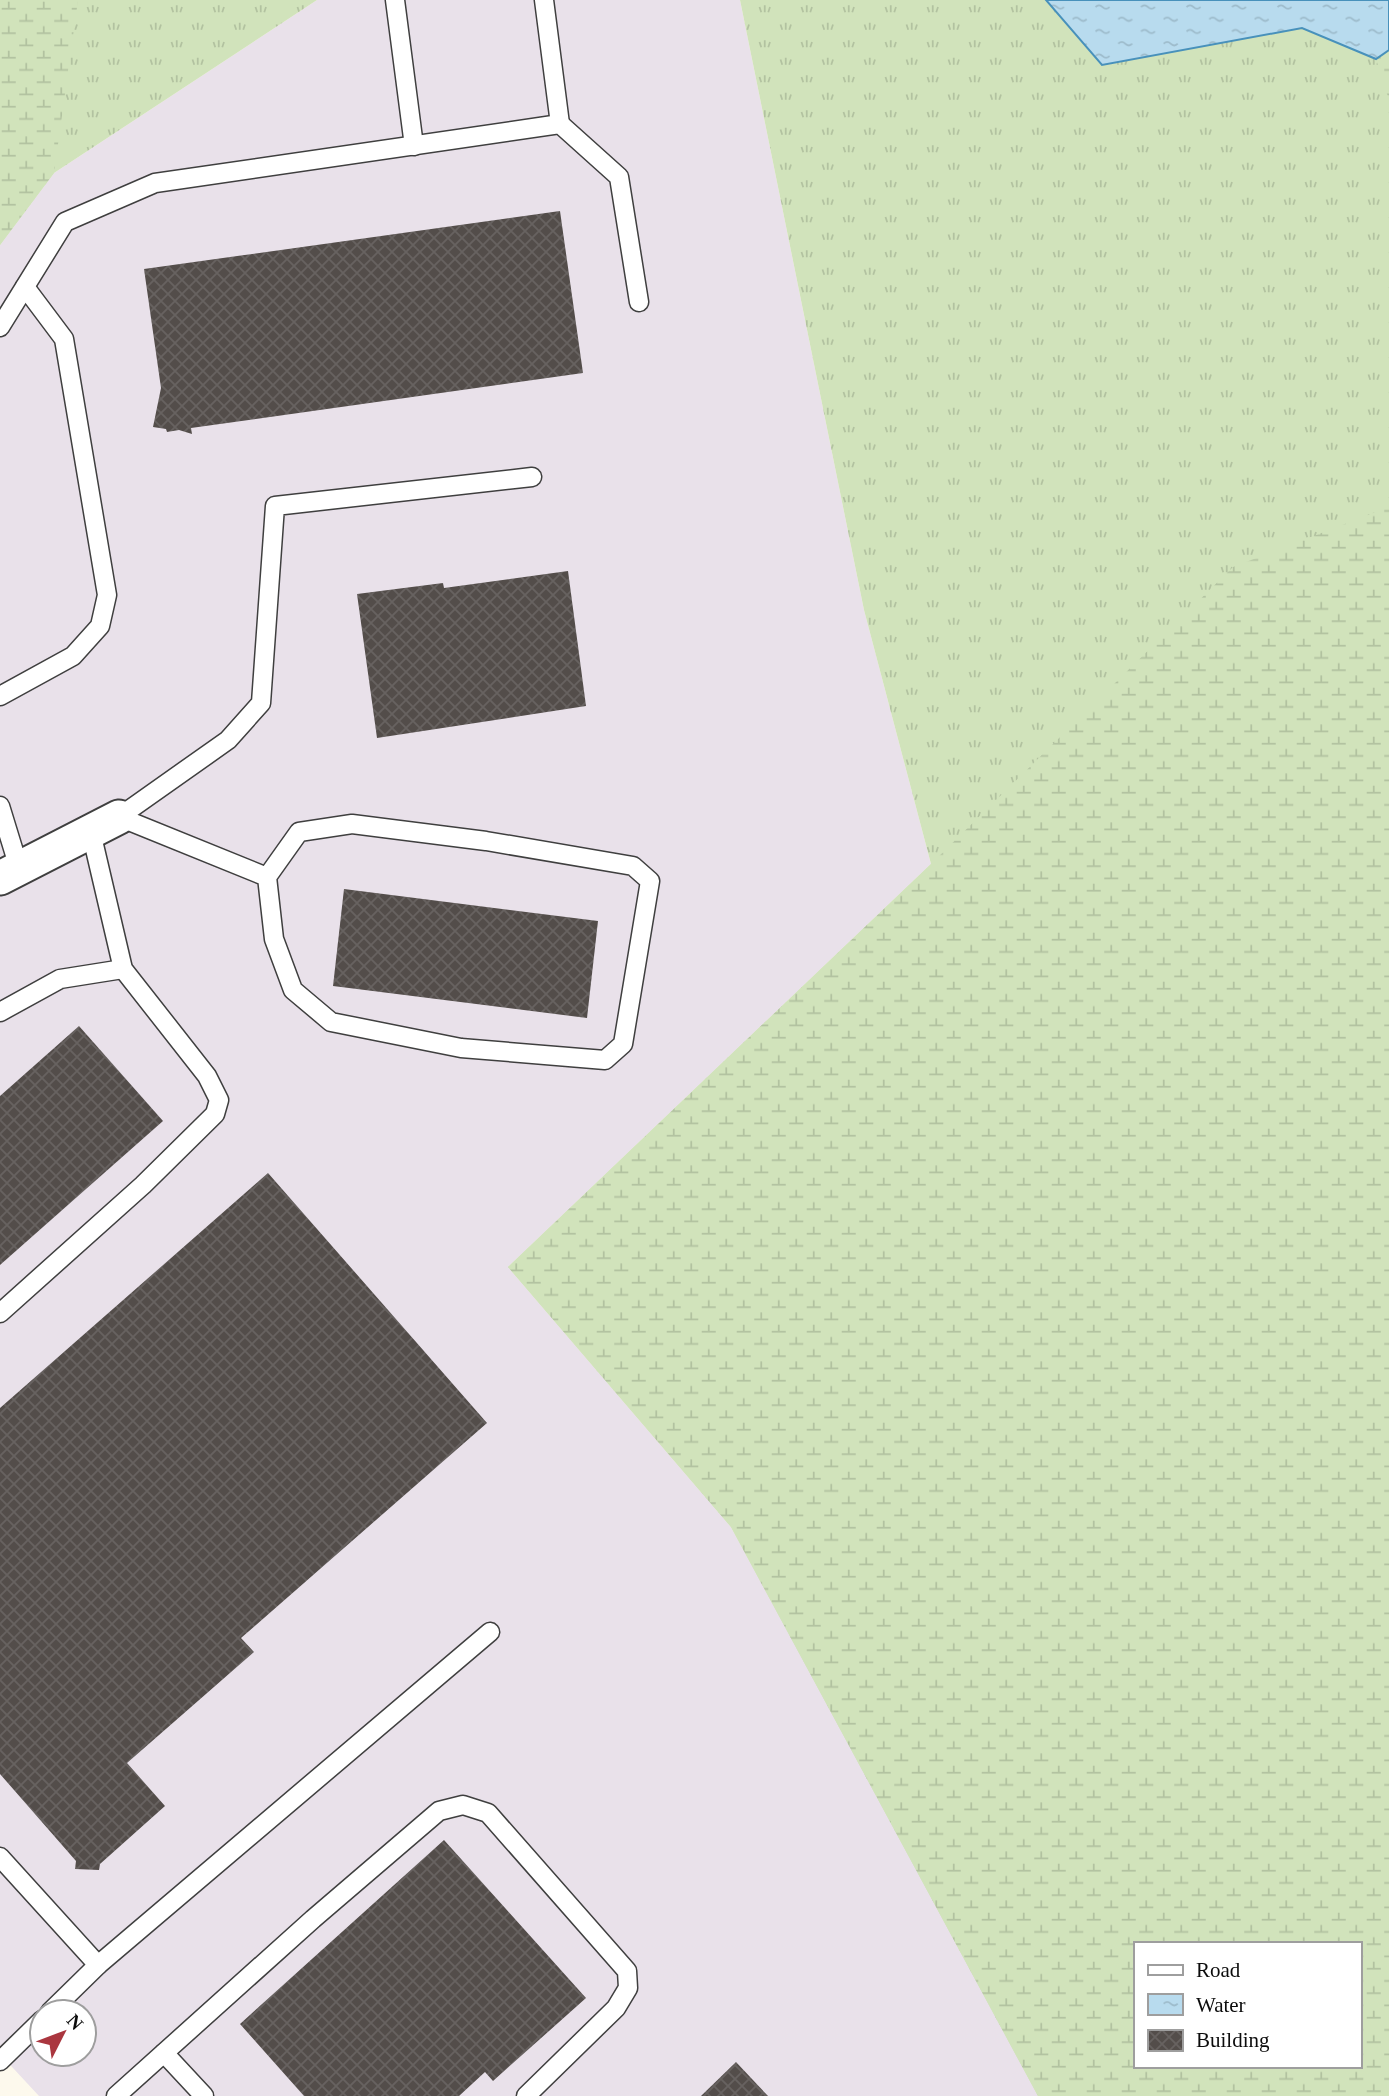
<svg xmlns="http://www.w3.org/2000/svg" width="1389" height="2096" viewBox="0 0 1389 2096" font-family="'Times New Roman',serif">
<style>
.industrial{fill:#e9e1ea;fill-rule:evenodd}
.grass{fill:url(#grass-tufts);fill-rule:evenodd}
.wetland{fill:url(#wetland-marsh);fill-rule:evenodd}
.water{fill:url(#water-ripples);stroke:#4891bb;stroke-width:2}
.building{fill:url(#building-cross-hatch)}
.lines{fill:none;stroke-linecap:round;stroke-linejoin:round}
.service-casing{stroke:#3f3f3f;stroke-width:21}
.minor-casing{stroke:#3f3f3f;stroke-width:37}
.service{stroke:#fff;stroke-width:18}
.minor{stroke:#fff;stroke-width:33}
</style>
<defs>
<pattern id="grass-tufts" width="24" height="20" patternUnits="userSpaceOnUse" patternTransform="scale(1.75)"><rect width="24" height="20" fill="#d1e3bb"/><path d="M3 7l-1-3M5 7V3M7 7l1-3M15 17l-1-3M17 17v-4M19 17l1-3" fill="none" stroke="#b2c2a0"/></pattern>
<pattern id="wetland-marsh" width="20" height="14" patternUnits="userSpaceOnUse" patternTransform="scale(1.75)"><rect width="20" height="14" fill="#d1e3bb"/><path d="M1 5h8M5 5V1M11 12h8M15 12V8" fill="none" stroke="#b2c2a0"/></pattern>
<pattern id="water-ripples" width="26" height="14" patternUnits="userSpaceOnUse" patternTransform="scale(1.75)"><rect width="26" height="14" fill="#b8dbee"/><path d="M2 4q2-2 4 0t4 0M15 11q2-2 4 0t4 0" fill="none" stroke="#9dbbcb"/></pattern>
<pattern id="building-cross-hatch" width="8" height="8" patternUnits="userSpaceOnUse" patternTransform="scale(1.75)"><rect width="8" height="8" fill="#534d4a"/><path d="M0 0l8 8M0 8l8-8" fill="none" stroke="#676260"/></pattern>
</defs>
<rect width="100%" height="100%" fill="#fdf9ed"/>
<!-- industrial -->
<path class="industrial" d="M317,0H740L864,610L931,864L508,1267L731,1527L1041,2096H39L0,2054V245L54,173ZM42,2012H84V2054H42Z"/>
<!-- grass -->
<g class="grass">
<path d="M0,0H317L54,173L0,245Z"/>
<path d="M740,0H1389V2096H1038L731,1527L508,1267L931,864L864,610ZM1135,1944H1359V2066H1135Z"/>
</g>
<!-- wetland -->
<g class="wetland">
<path d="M0,0H78L54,173L0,245Z"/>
<path d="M1389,50V100L1376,59Z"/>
<path d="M1389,507V2096H1038L731,1527L508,1267L931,864L1233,567ZM1135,1944H1359V2066H1135Z"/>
</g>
<!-- water -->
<path class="water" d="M1046,0H1389V50L1376,59L1302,28L1102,65Z"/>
<!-- building -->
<g class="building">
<path d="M560,211L583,373L191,428L192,434L179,430L167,432L166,429L153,427L161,388L144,269Z"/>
<path d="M568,571L586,706L377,738L357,594L443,583L444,588Z"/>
<path d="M344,889L598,921L587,1018L333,986Z"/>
<path d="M79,1026L163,1121L0,1265V1096Z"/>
<path d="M268,1173L487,1423L241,1638L254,1652L127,1763L165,1806L100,1864L99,1870L75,1869L76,1861L0,1774V1408Z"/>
<path d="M444,1840L586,1998L493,2081L485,2072L459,2096H304L240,2024Z"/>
<path d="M736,2062L768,2096H701Z"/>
</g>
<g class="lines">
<!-- service casing -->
<g class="service-casing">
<g id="service">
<path d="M395,0L414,146"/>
<path d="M544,0L560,124"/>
<path d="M0,327L65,222L155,183L560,124L619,177L639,302"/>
<path d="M0,696L73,656L100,626L107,595L64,339L25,287"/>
<path d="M0,806L19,868"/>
<path d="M119,817L267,877L274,939L293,990L331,1022L461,1048L605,1060L623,1044L650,881L633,866L486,841L352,824L299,832L267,877"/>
<path d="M119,817L228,740L261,703L275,506L532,477"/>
<path d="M0,1012L60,979L123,969"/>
<path d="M0,1313L143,1185L215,1114L219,1100L207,1076L123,969L91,832"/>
<path d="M0,1857L98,1965"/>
<path d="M50,2012L98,1965L490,1632"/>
<path d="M164,2053L204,2096"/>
<path d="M0,2061L42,2020"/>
<path d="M116,2096L313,1919L439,1811L463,1805L488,1813L627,1971L628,1988L616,2008L526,2096"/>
</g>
</g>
<!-- minor casing -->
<g class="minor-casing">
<path id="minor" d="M0,878L119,817"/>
</g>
<!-- service -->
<use href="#service" class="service"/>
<!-- minor -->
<use href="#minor" class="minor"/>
</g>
<!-- legend -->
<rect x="1134" y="1942" width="228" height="126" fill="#ffffff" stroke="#9e9e9e" stroke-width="2"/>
<rect x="1148" y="1965" width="35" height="10" fill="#ffffff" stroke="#9e9e9e" stroke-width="2"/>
<text x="1196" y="1977" font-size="21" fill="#0c0c0c">Road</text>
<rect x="1148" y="1994" width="35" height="21" fill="url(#water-ripples)" stroke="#9e9e9e" stroke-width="2"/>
<text x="1196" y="2012" font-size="21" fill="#0c0c0c">Water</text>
<rect x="1148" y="2030" width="35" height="21" fill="url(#building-cross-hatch)" stroke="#9e9e9e" stroke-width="2"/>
<text x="1196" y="2047" font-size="21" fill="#0c0c0c">Building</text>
<!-- north arrow -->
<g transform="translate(63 2033) rotate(48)"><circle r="33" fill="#ffffff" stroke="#9e9e9e" stroke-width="2"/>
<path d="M0-5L12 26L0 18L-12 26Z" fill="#aa363f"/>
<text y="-10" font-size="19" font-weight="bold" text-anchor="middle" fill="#0c0c0c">N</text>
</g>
</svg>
